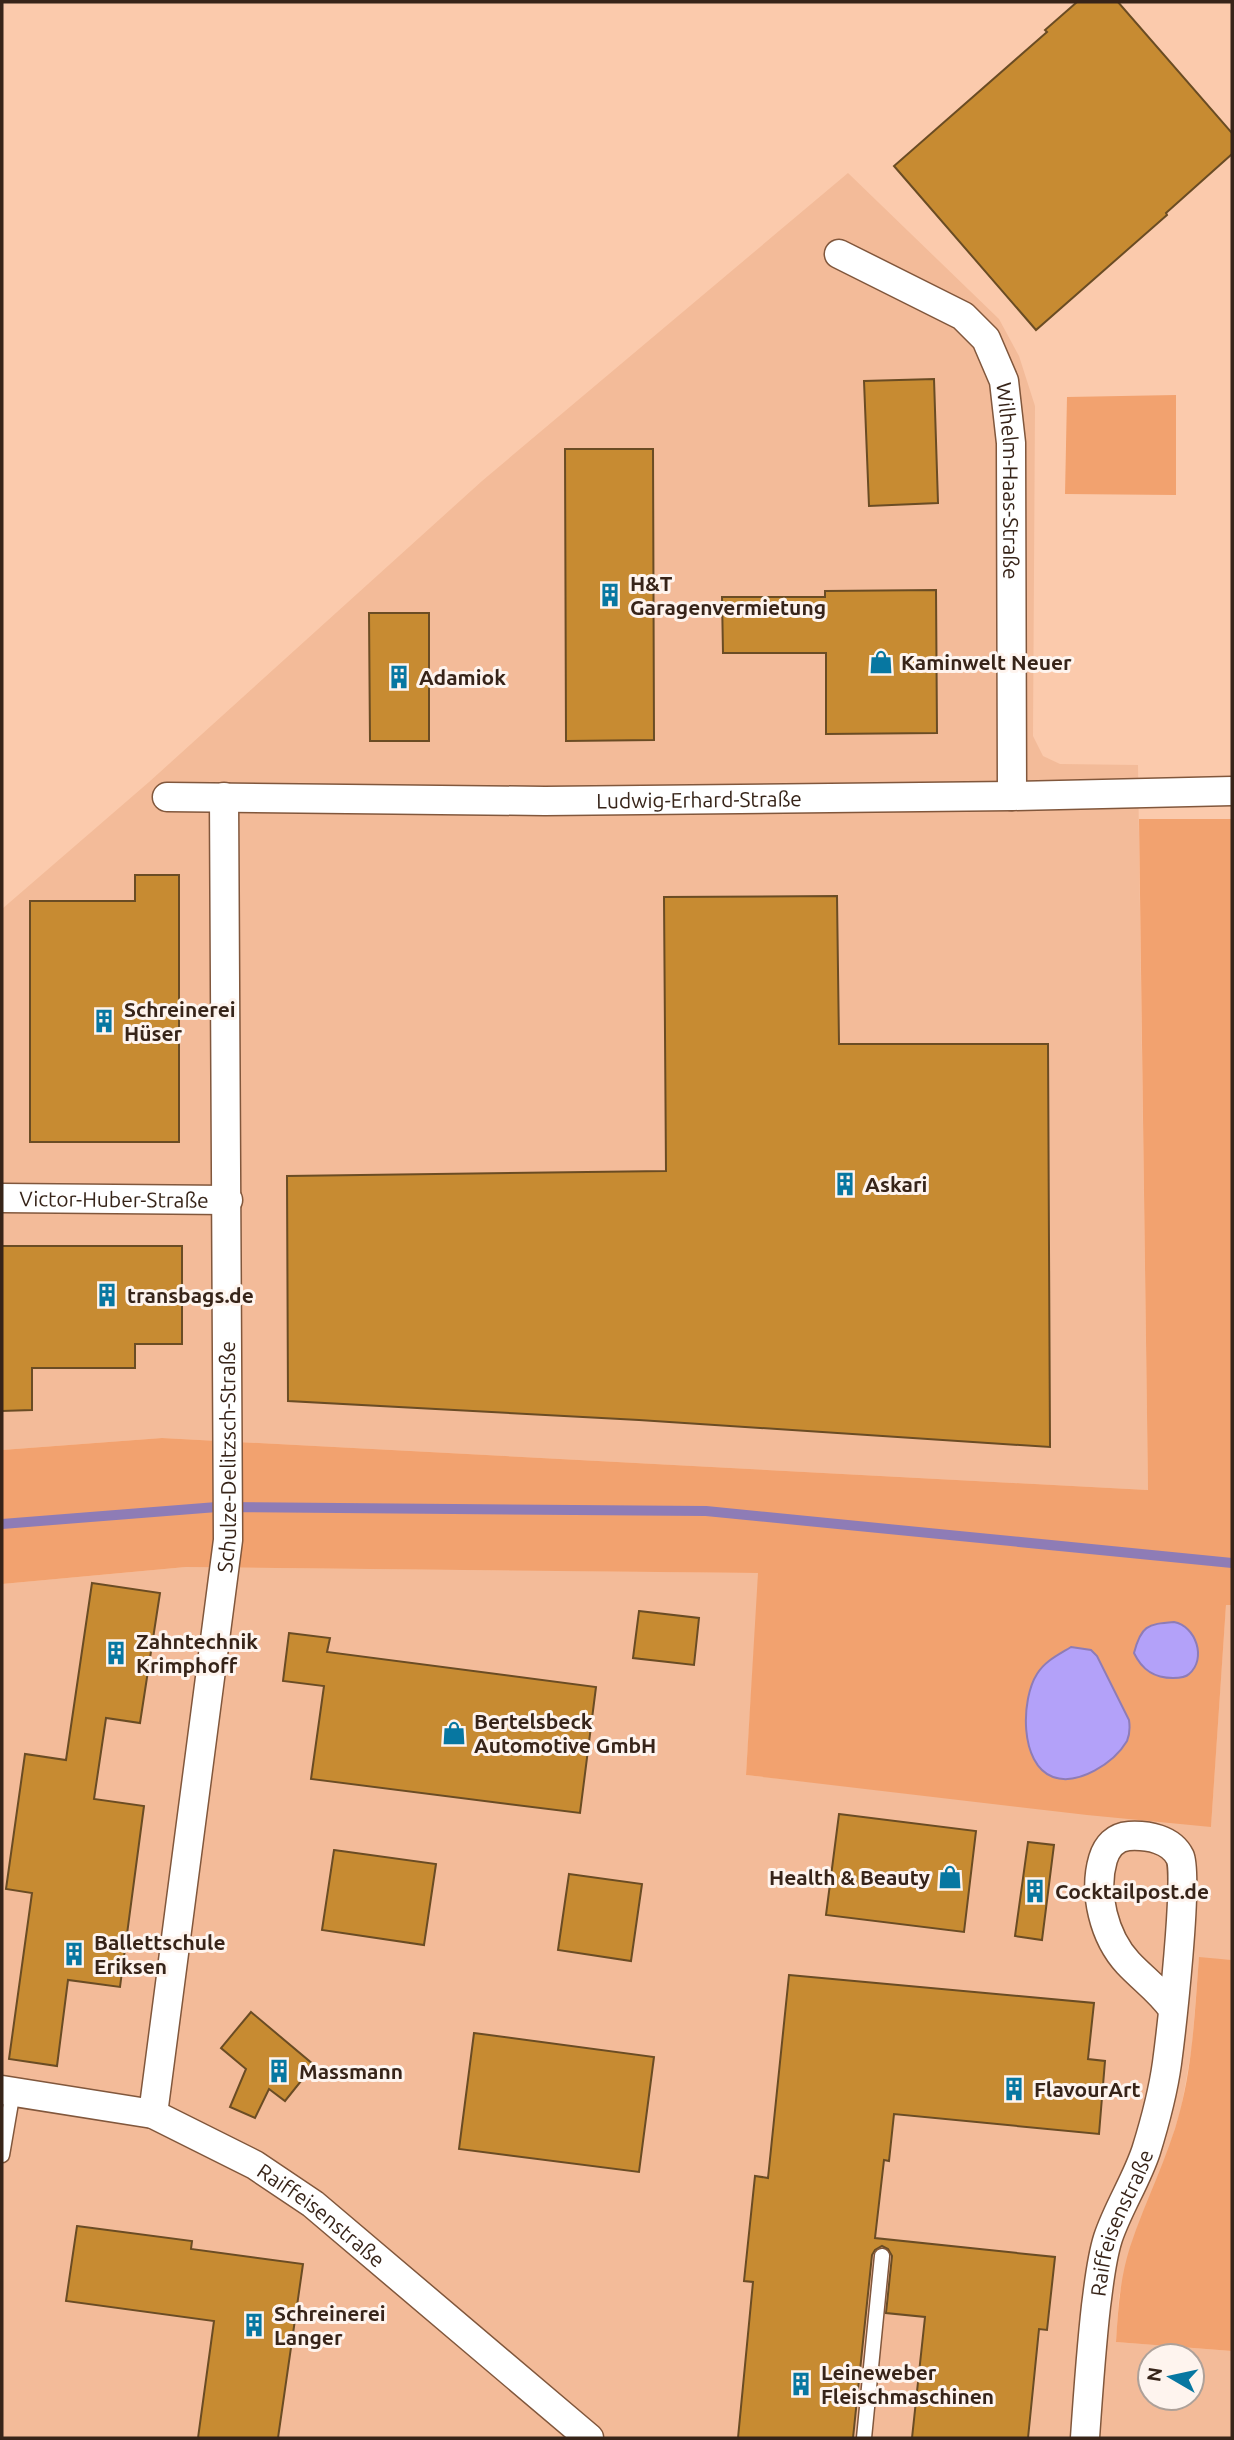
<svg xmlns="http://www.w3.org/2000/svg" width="1234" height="2440" viewBox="0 0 1234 2440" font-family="Ubuntu,sans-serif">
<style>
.built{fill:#f3bb99;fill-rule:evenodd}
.green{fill:#f2a26f;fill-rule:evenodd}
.water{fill:#b3a1f9;stroke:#8e7cb6;stroke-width:2}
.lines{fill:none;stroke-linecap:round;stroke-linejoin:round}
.stream{stroke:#8e7cb6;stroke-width:10}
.building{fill:#c78b32;stroke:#6a4c24;stroke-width:2}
.lane-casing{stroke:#81573c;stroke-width:17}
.street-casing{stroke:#81573c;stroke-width:31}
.lane{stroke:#fff;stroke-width:14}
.street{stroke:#fff;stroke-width:28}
.labels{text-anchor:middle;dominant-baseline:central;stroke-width:6;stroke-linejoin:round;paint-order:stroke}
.street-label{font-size:21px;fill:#372419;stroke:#fef4ee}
.poi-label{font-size:21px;font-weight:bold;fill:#372419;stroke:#fef4ee;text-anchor:start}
</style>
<rect width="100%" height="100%" fill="#fbcaac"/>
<!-- built -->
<g class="built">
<path d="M848,173L999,319L1019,356L1035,406L1033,736L1043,756L1060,764L1138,765L1148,1490L162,1438L2,1450V909L149,782L482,481Z"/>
<path d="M186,1567L759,1573L746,1775L1211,1826L1226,1604L1232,1605V1960L1199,1958L1192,2047L1181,2109L1166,2158L1130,2249L1119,2297L1116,2342L1232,2351V2438H2V1584ZM1150,2356H1192V2398H1150Z"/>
</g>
<!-- green -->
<g class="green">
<path d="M1176,395V495L1065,494L1067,397Z"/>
<path d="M1139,819H1232V1605H1226L1211,1827L1087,1815L746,1775L758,1573L186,1567L2,1584V1450L162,1438L1148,1490ZM1097,1656L1101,1666L1094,1771L1065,1779Z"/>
<path d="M1199,1957L1232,1960V2351L1116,2342C1118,2310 1120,2278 1130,2247C1145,2201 1168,2158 1180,2111C1193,2061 1195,2009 1199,1957Z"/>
</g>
<!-- water -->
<g class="water">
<path d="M1174,1622C1196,1626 1207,1659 1189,1674C1185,1678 1178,1678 1173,1678C1154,1678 1142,1670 1134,1653C1141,1626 1147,1624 1174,1622Z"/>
<path d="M1071,1647L1091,1650L1097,1656L1129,1720C1130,1727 1130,1734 1127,1741C1114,1763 1078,1786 1053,1777C1019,1764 1021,1699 1037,1674C1045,1661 1058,1655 1071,1647Z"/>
</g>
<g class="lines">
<!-- stream -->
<path class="stream" d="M2,1524L217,1507L706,1511L1232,1563"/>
</g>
<!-- building -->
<g class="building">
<path d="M1077,2H1118L1232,133V154L1166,213L1167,215L1036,330L894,166L1047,32L1045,30Z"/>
<path d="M934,379L938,503L869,506L864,381Z"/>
<path d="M565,449H653L654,740L566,741Z"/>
<path d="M936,590L937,733L826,734V653H723L722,597H825V591Z"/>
<path d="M369,613H429V741H370Z"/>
<path d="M135,875H179V1142H30V901H135Z"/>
<path d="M837,896L839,1044H1048L1050,1447L639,1420L288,1401L287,1176L666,1171L664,897Z"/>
<path d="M2,1246H182V1344H135V1368H32V1410L2,1411Z"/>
<path d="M92,1583L160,1593L140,1723L106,1718L94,1799L144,1806L120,1987L68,1980L57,2066L9,2059L32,1893L6,1889L25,1754L66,1760Z"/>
<path d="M639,1611L699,1618L694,1665L633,1658Z"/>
<path d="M289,1633L330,1638L327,1652L596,1687L580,1813L311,1779L324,1686L283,1681Z"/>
<path d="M839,1814L976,1831L964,1932L826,1915Z"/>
<path d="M1028,1842L1054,1845L1042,1940L1015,1936Z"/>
<path d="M334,1850L436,1864L424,1945L322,1930Z"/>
<path d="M569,1874L642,1884L631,1961L558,1950Z"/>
<path d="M789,1975L1094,2003L1088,2059L1105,2061L1099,2134L894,2114L889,2161L884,2160L875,2238L1055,2257L1047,2330L1039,2329L1028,2438H912L925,2317L886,2313L892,2256L888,2249L882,2246L875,2250L872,2255L853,2438H738L753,2282L744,2281L755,2176L768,2178Z"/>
<path d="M251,2012L314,2065L285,2101L269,2089L255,2118L230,2107L246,2069L221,2048Z"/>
<path d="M474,2033L654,2057L639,2172L459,2149Z"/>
<path d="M77,2226L192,2241L191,2249L303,2264L278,2438H198L214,2321L66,2301Z"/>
</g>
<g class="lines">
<!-- lane casing -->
<g class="lane-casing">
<g id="lane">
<path d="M2,2155L13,2091"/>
<path d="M864,2438L882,2256"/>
</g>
</g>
<!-- street casing -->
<g class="street-casing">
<g id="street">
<path id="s1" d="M839,254L963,316L986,339L1004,381L1011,443L1012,796"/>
<path id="s2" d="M167,797L545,801L1012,796L1232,791"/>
<path id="s3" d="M2,1198L228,1200"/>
<path id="s4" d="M2,2090L153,2114L255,2165L313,2204L589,2438"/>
<path id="s5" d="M153,2114L228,1540L224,797"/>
<path id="s6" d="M1085,2438C1088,2394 1091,2350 1096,2306C1099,2284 1101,2260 1108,2238C1118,2208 1136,2181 1146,2151C1155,2122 1163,2092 1167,2063C1171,2033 1189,1875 1180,1857C1171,1839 1148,1835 1129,1836C1115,1837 1107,1846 1103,1859C1093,1893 1104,1937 1128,1963C1143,1979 1159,1990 1172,2008"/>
</g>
</g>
<!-- lane -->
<use href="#lane" class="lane"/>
<!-- street -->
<use href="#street" class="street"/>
</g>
<!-- icons -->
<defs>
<g id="building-bare" transform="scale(1.89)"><path d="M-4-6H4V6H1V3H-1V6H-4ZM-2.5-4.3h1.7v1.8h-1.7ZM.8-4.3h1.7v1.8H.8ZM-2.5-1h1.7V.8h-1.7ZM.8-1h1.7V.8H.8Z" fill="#0777a1" stroke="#fef4ee" stroke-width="2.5" paint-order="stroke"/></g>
<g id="shop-bare" transform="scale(1.89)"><path d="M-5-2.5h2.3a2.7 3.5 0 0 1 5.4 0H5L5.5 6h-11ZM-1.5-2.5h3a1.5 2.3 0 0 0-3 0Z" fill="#0777a1" stroke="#fef4ee" stroke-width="2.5" paint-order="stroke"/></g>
</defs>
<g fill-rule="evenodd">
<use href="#building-bare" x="610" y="595"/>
<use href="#shop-bare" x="881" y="662"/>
<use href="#building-bare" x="399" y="677"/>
<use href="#building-bare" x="104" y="1021"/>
<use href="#building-bare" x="845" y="1184"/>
<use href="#building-bare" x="107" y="1295"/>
<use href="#building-bare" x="116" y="1653"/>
<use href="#shop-bare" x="454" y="1733"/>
<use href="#shop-bare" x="950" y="1877"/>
<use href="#building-bare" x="1035" y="1891"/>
<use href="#building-bare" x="74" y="1954"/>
<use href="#building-bare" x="279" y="2071"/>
<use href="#building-bare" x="1014" y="2089"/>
<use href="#building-bare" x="254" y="2325"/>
<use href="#building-bare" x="801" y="2384"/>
</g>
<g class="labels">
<!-- street labels -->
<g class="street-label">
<text stroke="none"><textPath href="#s1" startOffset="317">Wilhelm-Haas-Straße</textPath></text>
<text stroke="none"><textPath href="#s2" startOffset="532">Ludwig-Erhard-Straße</textPath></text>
<text stroke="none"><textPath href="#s3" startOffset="112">Victor-Huber-Straße</textPath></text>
<text stroke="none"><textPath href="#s5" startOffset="662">Schulze-Delitzsch-Straße</textPath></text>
<text stroke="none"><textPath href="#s4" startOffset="350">Raiffeisenstraße</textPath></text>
<text stroke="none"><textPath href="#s6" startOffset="220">Raiffeisenstraße</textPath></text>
</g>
<!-- poi labels -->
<g class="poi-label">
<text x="630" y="583">H&amp;T<tspan x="630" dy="24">Garagenvermietung</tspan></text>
<text x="901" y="662">Kaminwelt Neuer</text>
<text x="419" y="677">Adamiok</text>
<text x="124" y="1009">Schreinerei<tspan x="124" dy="24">Hüser</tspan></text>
<text x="865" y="1184">Askari</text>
<text x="127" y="1295">transbags.de</text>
<text x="136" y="1641">Zahntechnik<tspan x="136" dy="24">Krimphoff</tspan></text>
<text x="474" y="1721">Bertelsbeck<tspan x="474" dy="24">Automotive GmbH</tspan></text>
<text x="930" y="1877" text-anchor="end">Health &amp; Beauty</text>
<text x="1055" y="1891">Cocktailpost.de</text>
<text x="94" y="1942">Ballettschule<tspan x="94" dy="24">Eriksen</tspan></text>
<text x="299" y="2071">Massmann</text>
<text x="1034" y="2089">FlavourArt</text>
<text x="274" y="2313">Schreinerei<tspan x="274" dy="24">Langer</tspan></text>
<text x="821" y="2372">Leineweber<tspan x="821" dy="24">Fleischmaschinen</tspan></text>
</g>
</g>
<!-- border -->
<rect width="1234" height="2440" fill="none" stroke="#372419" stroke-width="7"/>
<!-- north arrow -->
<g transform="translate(1171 2377) rotate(279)"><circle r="33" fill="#fef4ee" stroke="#aea199" stroke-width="2"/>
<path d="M0-5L12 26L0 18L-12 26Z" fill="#0777a1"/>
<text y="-10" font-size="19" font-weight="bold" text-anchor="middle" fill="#372419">N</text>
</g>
</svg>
